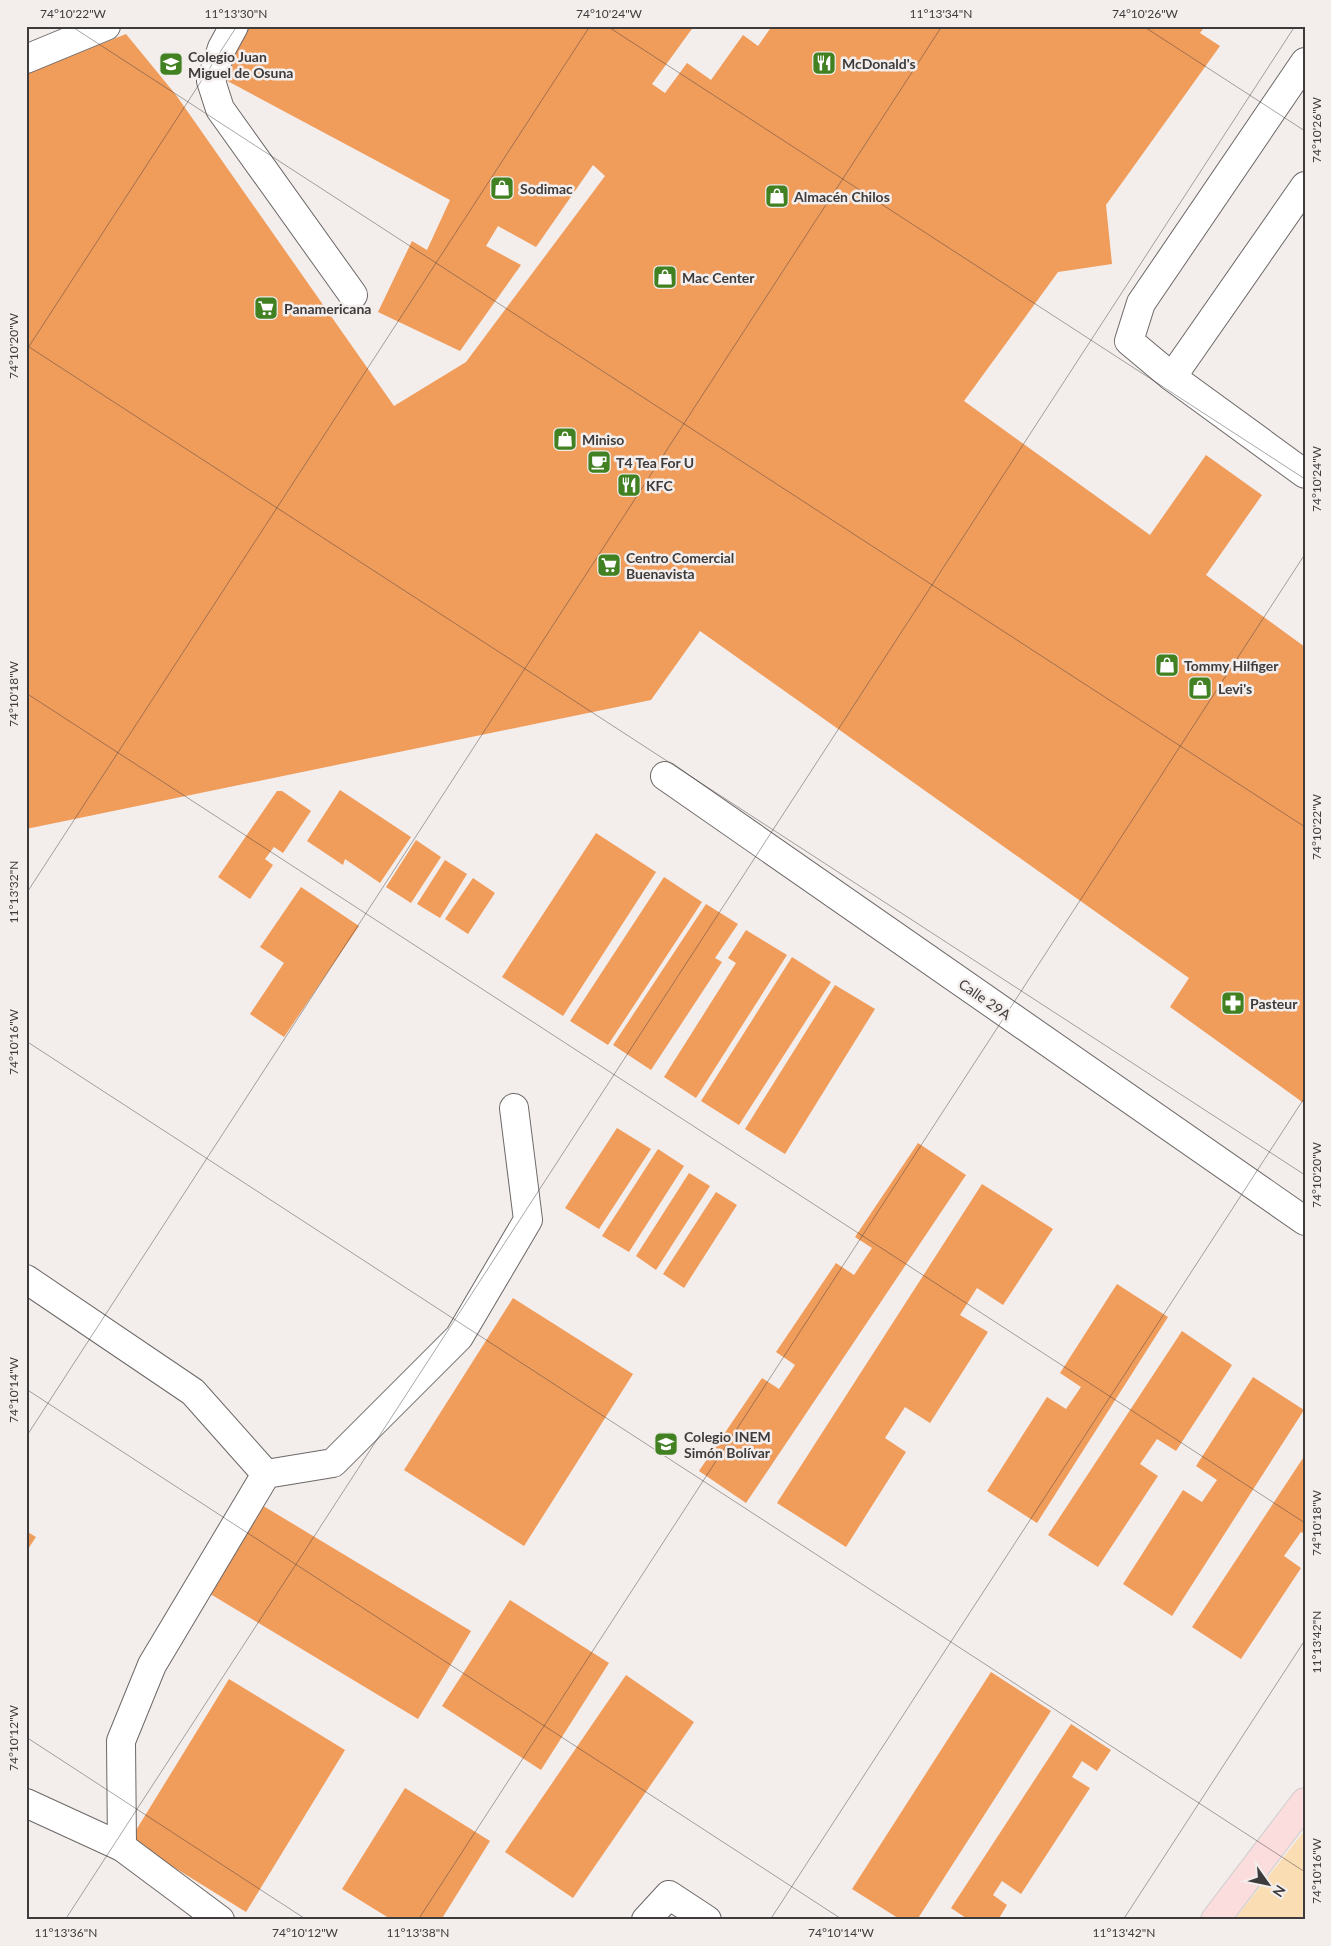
<svg xmlns="http://www.w3.org/2000/svg" width="1331" height="1946" viewBox="0 0 1331 1946" font-family="Lato,sans-serif">
<style>
.green{fill:#faddb2}
.building{fill:#f09c5b}
.lines{fill:none;stroke-linecap:round;stroke-linejoin:round}
.minor-casing{stroke:#6d6867;stroke-width:30}
.major-casing{stroke:#cdcccc;stroke-width:30}
.minor{stroke:#fff;stroke-width:28}
.major{stroke:#fcddde;stroke-width:28}
.ticks{fill:none;stroke:#3d3b3b;stroke-width:1;stroke-opacity:0.45}
.labels{text-anchor:middle;dominant-baseline:central;stroke-width:5;stroke-linejoin:round;paint-order:stroke}
.poi-label{font-size:14px;font-weight:bold;fill:#3d3b3b;stroke:#f3eeec;text-anchor:start}
.street-label{font-size:14px;fill:#3d3b3b;stroke:#f3eeec}
.neatline{fill:none;stroke:#3d3b3b;stroke-width:2}
.ticks-label{font-size:12px;text-anchor:middle;fill:#3d3b3b}
</style>
<rect width="100%" height="100%" fill="#f3eeec"/>
<!-- green -->
<path class="green" d="M1305,1830V1920H1234Z"/>
<!-- building -->
<g class="building">
<path d="M246,26H694L652,84L665,93L687,63L711,80L743,35L758,46L772,26H1205L1200,33L1220,46L1106,205L1112,264L1058,272L964,401L1150,535L1206,455L1262,495L1206,575L1305,647V1104L1170,1007L1189,978L700,631L651,700L26,829V74L126,34L176,95L394,406L466,362L605,176L593,165L536,247L498,226L486,246L521,265L460,351L378,312L412,241L427,250L450,200L220,77Z"/>
<path d="M340,790L411,837L380,883L345,859L343,865L307,841Z"/>
<path d="M277,791H282L311,811L283,853L274,847L265,859L273,865L250,899L218,877Z"/>
<path d="M596,833L656,872L563,1016L502,977Z"/>
<path d="M416,840L441,857L411,903L386,887Z"/>
<path d="M445,860L467,874L440,918L417,904Z"/>
<path d="M664,877L702,902L608,1045L570,1021Z"/>
<path d="M473,878L495,893L468,934L445,919Z"/>
<path d="M301,887L359,926L284,1037L250,1014L284,963L260,947Z"/>
<path d="M706,904L738,924L715,958L722,962L651,1070L613,1045Z"/>
<path d="M746,930L787,955L696,1098L664,1077L736,963L728,958Z"/>
<path d="M792,957L831,982L739,1125L701,1101Z"/>
<path d="M835,985L875,1009L785,1154L745,1129Z"/>
<path d="M617,1128L651,1149L599,1229L565,1208Z"/>
<path d="M918,1143L966,1175L746,1503L699,1471L762,1378L779,1389L795,1365L776,1352L836,1263L854,1275L872,1248L855,1237Z"/>
<path d="M658,1149L684,1166L629,1252L602,1236Z"/>
<path d="M689,1173L710,1186L656,1270L636,1256Z"/>
<path d="M982,1184L1053,1229L1003,1305L977,1288L960,1315L988,1332L930,1423L905,1407L885,1438L906,1452L846,1547L777,1503Z"/>
<path d="M716,1192L737,1205L684,1288L663,1274Z"/>
<path d="M1117,1284L1168,1317L1037,1523L987,1491L1047,1397L1066,1409L1081,1387L1060,1373Z"/>
<path d="M513,1298L633,1374L524,1546L404,1470Z"/>
<path d="M1182,1331L1232,1365L1176,1451L1157,1439L1140,1464L1158,1476L1098,1567L1048,1535Z"/>
<path d="M1253,1377L1304,1410L1172,1616L1123,1584L1183,1490L1202,1502L1217,1480L1196,1466Z"/>
<path d="M1305,1455V1534L1301,1532L1284,1556L1301,1568L1241,1659L1192,1627Z"/>
<path d="M260,1504L471,1631L418,1719L207,1592Z"/>
<path d="M26,1531L36,1537L26,1552Z"/>
<path d="M510,1600L609,1663L541,1770L442,1706Z"/>
<path d="M991,1672L1051,1711L917,1920H901L852,1889Z"/>
<path d="M626,1675L694,1722L573,1898L505,1852Z"/>
<path d="M229,1679L345,1750L246,1912L130,1840Z"/>
<path d="M1071,1724L1111,1750L1097,1771L1082,1761L1072,1777L1090,1788L1021,1894L1002,1881L993,1895L1007,1905L998,1920H969L951,1908Z"/>
<path d="M405,1788L490,1841L441,1920H392L342,1889Z"/>
</g>
<g class="lines">
<!-- minor casing -->
<g class="minor-casing">
<g id="minor">
<path d="M234,26L222,48L211,81L220,109L353,295"/>
<path d="M26,59L106,26"/>
<path d="M1305,62L1141,303L1129,341L1172,377L1305,474"/>
<path d="M1172,377L1305,186"/>
<path d="M665,776L1305,1221"/>
<path d="M26,1279L193,1392L266,1474"/>
<path d="M26,1803L122,1847L220,1920"/>
<path d="M122,1847L121,1741L152,1665L266,1474L333,1463L459,1337L528,1220L514,1108"/>
<path d="M646,1920L669,1895L707,1920"/>
</g>
</g>
<!-- major casing -->
<g class="major-casing">
<path id="major" d="M1215,1920L1305,1802"/>
</g>
<!-- minor -->
<use href="#minor" class="minor"/>
<!-- major -->
<use href="#major" class="major"/>
</g>
<!-- ticks -->
<path class="ticks" d="M71,26L1305,827M607,26L1305,479M1143,26L1305,131M26,345L1305,1175M26,351L237,26M26,693L1305,1523M26,894L590,26M26,1041L1305,1872M26,1389L843,1920M26,1437L942,26M26,1737L307,1920M65,1920L1295,26M418,1920L1305,554M770,1920L1305,1097M1123,1920L1305,1640"/>
<!-- icons -->
<defs>
<g id="restaurant-square" transform="scale(1.25)"><rect x="-9" y="-9" width="18" height="18" rx="4" fill="#418121" stroke="#f3eeec"/><path d="M-5-6h1v4h1v-4h1v4h1v-4h1v5L-1.5 .5V6h-2V.5L-5-1ZM5-6V6H3V1.5H1.5Q1.5-4 5-6Z" fill="#fff"/></g>
<g id="school-square" transform="scale(1.25)"><rect x="-9" y="-9" width="18" height="18" rx="4" fill="#418121" stroke="#f3eeec"/><path d="M0-5L7-2L0 1L-7-2ZM-4 1L0 2.5L4 1V4Q0 6-4 4Z" fill="#fff"/></g>
<g id="shop-square" transform="scale(1.25)"><rect x="-9" y="-9" width="18" height="18" rx="4" fill="#418121" stroke="#f3eeec"/><path d="M-5-2.5h2.3a2.7 3.5 0 0 1 5.4 0H5L5.5 6h-11ZM-1.5-2.5h3a1.5 2.3 0 0 0-3 0Z" fill="#fff"/></g>
<g id="supermarket-square" transform="scale(1.25)"><rect x="-9" y="-9" width="18" height="18" rx="4" fill="#418121" stroke="#f3eeec"/><path d="M-6-5.5h2.5l.6 2H6L4.5 2H-2.5L-4.4-4H-6ZM-1.5 3.2a1.3 1.3 0 1 0 .1 0ZM3 3.2a1.3 1.3 0 1 0 .1 0Z" fill="#fff"/></g>
<g id="cafe-square" transform="scale(1.25)"><rect x="-9" y="-9" width="18" height="18" rx="4" fill="#418121" stroke="#f3eeec"/><path d="M-5.5-4.5H6V0H3Q3 3.5 0 3.5H-2.5Q-5.5 3.5-5.5 0ZM3-3.2v2h1.7v-2ZM-6 4.5H4V6H-6Z" fill="#fff"/></g>
<g id="pharmacy-square" transform="scale(1.25)"><rect x="-9" y="-9" width="18" height="18" rx="4" fill="#418121" stroke="#f3eeec"/><path d="M-2-6h4v4h4v4h-4v4h-4v-4h-4v-4h4Z" fill="#fff"/></g>
</defs>
<g fill-rule="evenodd">
<use href="#restaurant-square" x="824" y="63"/>
<use href="#school-square" x="171" y="64"/>
<use href="#shop-square" x="502" y="188"/>
<use href="#shop-square" x="777" y="196"/>
<use href="#shop-square" x="665" y="277"/>
<use href="#supermarket-square" x="266" y="308"/>
<use href="#shop-square" x="565" y="439"/>
<use href="#cafe-square" x="599" y="462"/>
<use href="#restaurant-square" x="629" y="485"/>
<use href="#supermarket-square" x="609" y="565"/>
<use href="#shop-square" x="1167" y="665"/>
<use href="#shop-square" x="1200" y="688"/>
<use href="#pharmacy-square" x="1233" y="1003"/>
<use href="#school-square" x="666" y="1444"/>
</g>
<g class="labels">
<!-- poi labels -->
<g class="poi-label">
<text x="188" y="56">Colegio Juan<tspan x="188" dy="16">Miguel de Osuna</tspan></text>
<text x="842" y="63">McDonald's</text>
<text x="520" y="188">Sodimac</text>
<text x="794" y="196">Almacén Chilos</text>
<text x="682" y="277">Mac Center</text>
<text x="284" y="308">Panamericana</text>
<text x="582" y="439">Miniso</text>
<text x="616" y="462">T4 Tea For U</text>
<text x="646" y="485">KFC</text>
<text x="626" y="557">Centro Comercial<tspan x="626" dy="16">Buenavista</tspan></text>
<text x="1184" y="665">Tommy Hilfiger</text>
<text x="1218" y="688">Levi's</text>
<text x="1250" y="1003">Pasteur</text>
<text x="684" y="1436">Colegio INEM<tspan x="684" dy="16">Simón Bolívar</tspan></text>
</g>
<!-- street labels -->
<g class="street-label">
<text transform="translate(985 999) rotate(35)">Calle 29A</text>
</g>
</g>
<!-- border -->
<rect width="1331" height="1946" fill="none" stroke="#f3eeec" stroke-width="55"/>
<!-- north arrow -->
<g transform="translate(1268 1884) rotate(123)" stroke="#f3eeec" stroke-width="4" paint-order="stroke">
<path d="M0-4L9 19L0 12L-9 19Z" fill="#3d3b3b"/>
<text y="-8" font-size="14" font-weight="bold" text-anchor="middle" fill="#3d3b3b">N</text>
</g>
<rect x="28" y="28" width="1276" height="1890" class="neatline"/>
<g class="ticks-label">
<text x="73" y="18">74°10'22"W</text>
<text x="236" y="18">11°13'30"N</text>
<text x="609" y="18">74°10'24"W</text>
<text x="941" y="18">11°13'34"N</text>
<text x="1145" y="18">74°10'26"W</text>
<text transform="translate(1317 130) rotate(-90)" y="4">74°10'26"W</text>
<text transform="translate(14 346) rotate(-90)" y="4">74°10'20"W</text>
<text transform="translate(1317 479) rotate(-90)" y="4">74°10'24"W</text>
<text transform="translate(14 694) rotate(-90)" y="4">74°10'18"W</text>
<text transform="translate(1317 827) rotate(-90)" y="4">74°10'22"W</text>
<text transform="translate(14 892) rotate(-90)" y="4">11°13'32"N</text>
<text transform="translate(14 1042) rotate(-90)" y="4">74°10'16"W</text>
<text transform="translate(1317 1175) rotate(-90)" y="4">74°10'20"W</text>
<text transform="translate(14 1390) rotate(-90)" y="4">74°10'14"W</text>
<text transform="translate(1317 1523) rotate(-90)" y="4">74°10'18"W</text>
<text transform="translate(1317 1642) rotate(-90)" y="4">11°13'42"N</text>
<text transform="translate(14 1738) rotate(-90)" y="4">74°10'12"W</text>
<text transform="translate(1317 1871) rotate(-90)" y="4">74°10'16"W</text>
<text x="66" y="1937">11°13'36"N</text>
<text x="305" y="1937">74°10'12"W</text>
<text x="418" y="1937">11°13'38"N</text>
<text x="841" y="1937">74°10'14"W</text>
<text x="1124" y="1937">11°13'42"N</text>
</g>
</svg>
